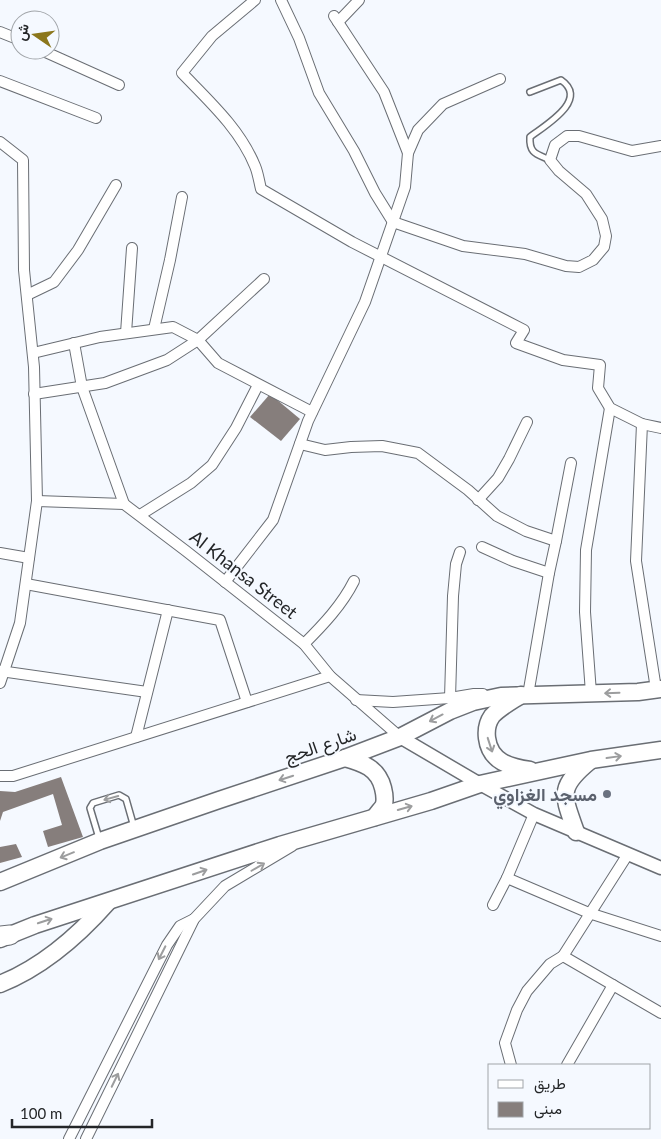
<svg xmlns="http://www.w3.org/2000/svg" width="661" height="1139" viewBox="0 0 661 1139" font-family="Lato,Vazirmatn,sans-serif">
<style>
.building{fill:#867e7c}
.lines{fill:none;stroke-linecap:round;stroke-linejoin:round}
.service-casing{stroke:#6a6e74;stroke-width:8}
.minor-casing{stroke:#6a6e74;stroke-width:12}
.tertiary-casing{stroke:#6a6e74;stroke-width:15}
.primary-casing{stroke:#6a6e74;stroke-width:19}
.motorway-casing{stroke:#6a6e74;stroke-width:21}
.service{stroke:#fff;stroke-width:5}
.minor{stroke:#fff;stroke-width:10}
.tertiary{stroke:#fff;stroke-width:12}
.primary{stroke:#fff;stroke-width:16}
.motorway{stroke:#fff;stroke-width:19}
.oneway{stroke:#9c9d9e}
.worship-dot{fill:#6b7280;stroke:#f5f9ff;stroke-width:2}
.labels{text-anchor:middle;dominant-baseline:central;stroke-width:4;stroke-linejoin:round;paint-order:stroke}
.street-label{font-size:18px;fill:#242628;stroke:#f5f9ff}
.worship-label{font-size:18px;font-weight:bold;fill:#5b616d;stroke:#f5f9ff;text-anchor:end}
</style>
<rect width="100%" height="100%" fill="#f5f9ff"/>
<!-- building -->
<g class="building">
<path d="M270,394L300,419L281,441L250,417Z"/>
<path d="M61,777L83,837L48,847L43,831L62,825L53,794L3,812L0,821V791L15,792Z"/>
<path d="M16,844L22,857L0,863V847Z"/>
</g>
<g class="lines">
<!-- service casing -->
<g class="service-casing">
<g id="service">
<path d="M530,92L561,80C590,100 544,126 530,137C529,154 537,154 550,160"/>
<path d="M99,838L90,808L93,803L119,795L126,799L134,827"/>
</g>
</g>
<!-- minor casing -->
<g class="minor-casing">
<g id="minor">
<path d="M255,0L212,36L182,73C209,101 240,129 255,166C258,173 259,181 261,189L352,242L524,330L516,343L563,360L600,365L598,388L610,408L642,424L661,428"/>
<path d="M281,0L299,38L319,93L354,151L375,193L393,222L463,246L525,254L566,266L579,267L593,260L604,247L606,236L602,219L586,194L559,171L550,160L555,145L567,136H579L632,151L661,146"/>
<path d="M334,16L384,92L408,153"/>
<path d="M338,22L359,0"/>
<path d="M0,32L20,40"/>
<path d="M41,50L119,85"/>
<path d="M0,81L96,118"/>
<path d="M0,142L23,160L24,270L34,367L37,501L20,623L0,683"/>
<path d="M27,295L54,282L78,250L116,185"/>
<path d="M154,329L170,260L182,197"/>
<path d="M126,333L132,248"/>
<path d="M74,343L82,387L124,504"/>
<path d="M33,353L100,337L173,327L198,340L218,363L312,412"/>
<path d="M34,394L105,383L167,360L198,340L264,279"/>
<path d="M642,424L636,561L656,689"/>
<path d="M300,444L325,450L351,447L382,446L418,453L468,490L497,516L526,531L556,541L571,463"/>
<path d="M478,500L498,478L509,459L527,422"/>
<path d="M37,501L124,504L186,551L304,644L330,676L400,737"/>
<path d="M140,515L191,483L212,465L236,428L258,385"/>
<path d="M482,547L513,561L549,573"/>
<path d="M0,553L29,558"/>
<path d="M225,582L273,520L308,421L365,302L405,187L408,153L418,130L443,104L500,79"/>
<path d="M26,584L220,620L247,702"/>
<path d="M304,644C323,625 342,605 354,581"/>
<path d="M0,671L147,692"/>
<path d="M591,693L585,612L586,550L610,408"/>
<path d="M528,695L549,573L556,541"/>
<path d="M450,698L453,596L456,564L460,552"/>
<path d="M356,700L393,702L450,698L474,694H483"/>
<path d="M136,737L168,610"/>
<path d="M0,776H13L330,676"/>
<path d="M628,854L563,956L661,1013"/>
<path d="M507,878L589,913L661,936"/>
<path d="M493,905L507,878L534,814"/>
<path d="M511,1065L505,1043L517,1010L527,991L550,964L563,956"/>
<path d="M567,1065L613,985"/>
<path d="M69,1139L167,945L180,926L194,919"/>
<path d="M86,1139L194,919L225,886L292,846"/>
</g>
</g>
<!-- tertiary casing -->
<g class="tertiary-casing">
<path id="tertiary" d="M400,737L480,784L534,814L661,868"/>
</g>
<!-- primary casing -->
<g class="primary-casing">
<g id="primary">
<path d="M521,695C512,701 499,708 492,716C487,723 486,730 487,738C490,762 510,767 530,770"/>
<path d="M345,758C363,763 378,768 383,788C384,792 385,800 384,804C383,808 377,813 375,817"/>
<path d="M576,832C563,795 557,788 590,761"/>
<path d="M0,882L100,841L219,800L345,758L400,737L450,711L473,702L501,696L638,692L661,689"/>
<path d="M0,939L35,925L280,845L431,801L480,784L591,760L661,750"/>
<path d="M0,984C43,967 78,936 108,902"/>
</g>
</g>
<!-- motorway casing -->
<g class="motorway-casing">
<path id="motorway" d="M0,936L10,935"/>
</g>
<!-- service -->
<use href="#service" class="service"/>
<!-- minor -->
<use href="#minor" class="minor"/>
<!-- tertiary -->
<use href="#tertiary" class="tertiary"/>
<!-- primary -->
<use href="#primary" class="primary"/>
<!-- motorway -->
<use href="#motorway" class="motorway"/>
</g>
<!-- one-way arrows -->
<defs><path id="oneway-shaft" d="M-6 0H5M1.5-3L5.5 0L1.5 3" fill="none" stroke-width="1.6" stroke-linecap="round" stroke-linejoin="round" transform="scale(1.25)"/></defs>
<g class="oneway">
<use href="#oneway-shaft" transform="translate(612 693) rotate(178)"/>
<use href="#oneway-shaft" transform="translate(436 718) rotate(152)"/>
<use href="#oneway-shaft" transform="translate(490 745) rotate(72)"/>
<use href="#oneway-shaft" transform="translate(614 757) rotate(-8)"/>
<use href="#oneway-shaft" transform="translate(286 778) rotate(162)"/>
<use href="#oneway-shaft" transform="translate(111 798) rotate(165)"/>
<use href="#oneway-shaft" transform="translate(405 808) rotate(-16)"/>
<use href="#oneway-shaft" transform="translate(67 855) rotate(158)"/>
<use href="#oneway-shaft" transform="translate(258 867) rotate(-30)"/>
<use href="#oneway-shaft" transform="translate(200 872) rotate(-19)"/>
<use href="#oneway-shaft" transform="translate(45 921) rotate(-18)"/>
<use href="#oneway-shaft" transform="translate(162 953) rotate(117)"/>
<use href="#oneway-shaft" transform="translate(115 1080) rotate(-64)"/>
</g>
<!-- markers -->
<circle class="worship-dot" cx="607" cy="794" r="5"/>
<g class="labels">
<!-- street labels -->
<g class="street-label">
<text transform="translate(244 574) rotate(38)">Al Khansa Street</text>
<text transform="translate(320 745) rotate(-19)">شارع الحج</text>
</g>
<!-- worship labels -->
<g class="worship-label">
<text x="597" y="794">مسجد الغزاوي</text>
</g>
</g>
<!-- legend -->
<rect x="488" y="1064" width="162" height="65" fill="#f5f9ff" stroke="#a1a5a9"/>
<rect x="498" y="1080" width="25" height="8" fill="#ffffff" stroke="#a1a5a9"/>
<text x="534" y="1089" font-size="15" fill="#242628">طريق</text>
<rect x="498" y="1102" width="25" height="15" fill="#867e7c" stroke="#a1a5a9"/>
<text x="534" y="1114" font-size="15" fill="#242628">مبنى</text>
<!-- north arrow -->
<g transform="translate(35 35) rotate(283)"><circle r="24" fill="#f5f9ff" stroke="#a1a5a9"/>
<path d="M0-4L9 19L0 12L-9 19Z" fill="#8c771c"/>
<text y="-8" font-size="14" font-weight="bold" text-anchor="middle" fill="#242628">ش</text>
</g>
<!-- scale -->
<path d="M12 1119v8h140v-8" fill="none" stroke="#242628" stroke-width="2.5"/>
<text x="20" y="1119" font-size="15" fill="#242628" stroke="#f5f9ff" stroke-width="4" paint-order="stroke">100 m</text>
</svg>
